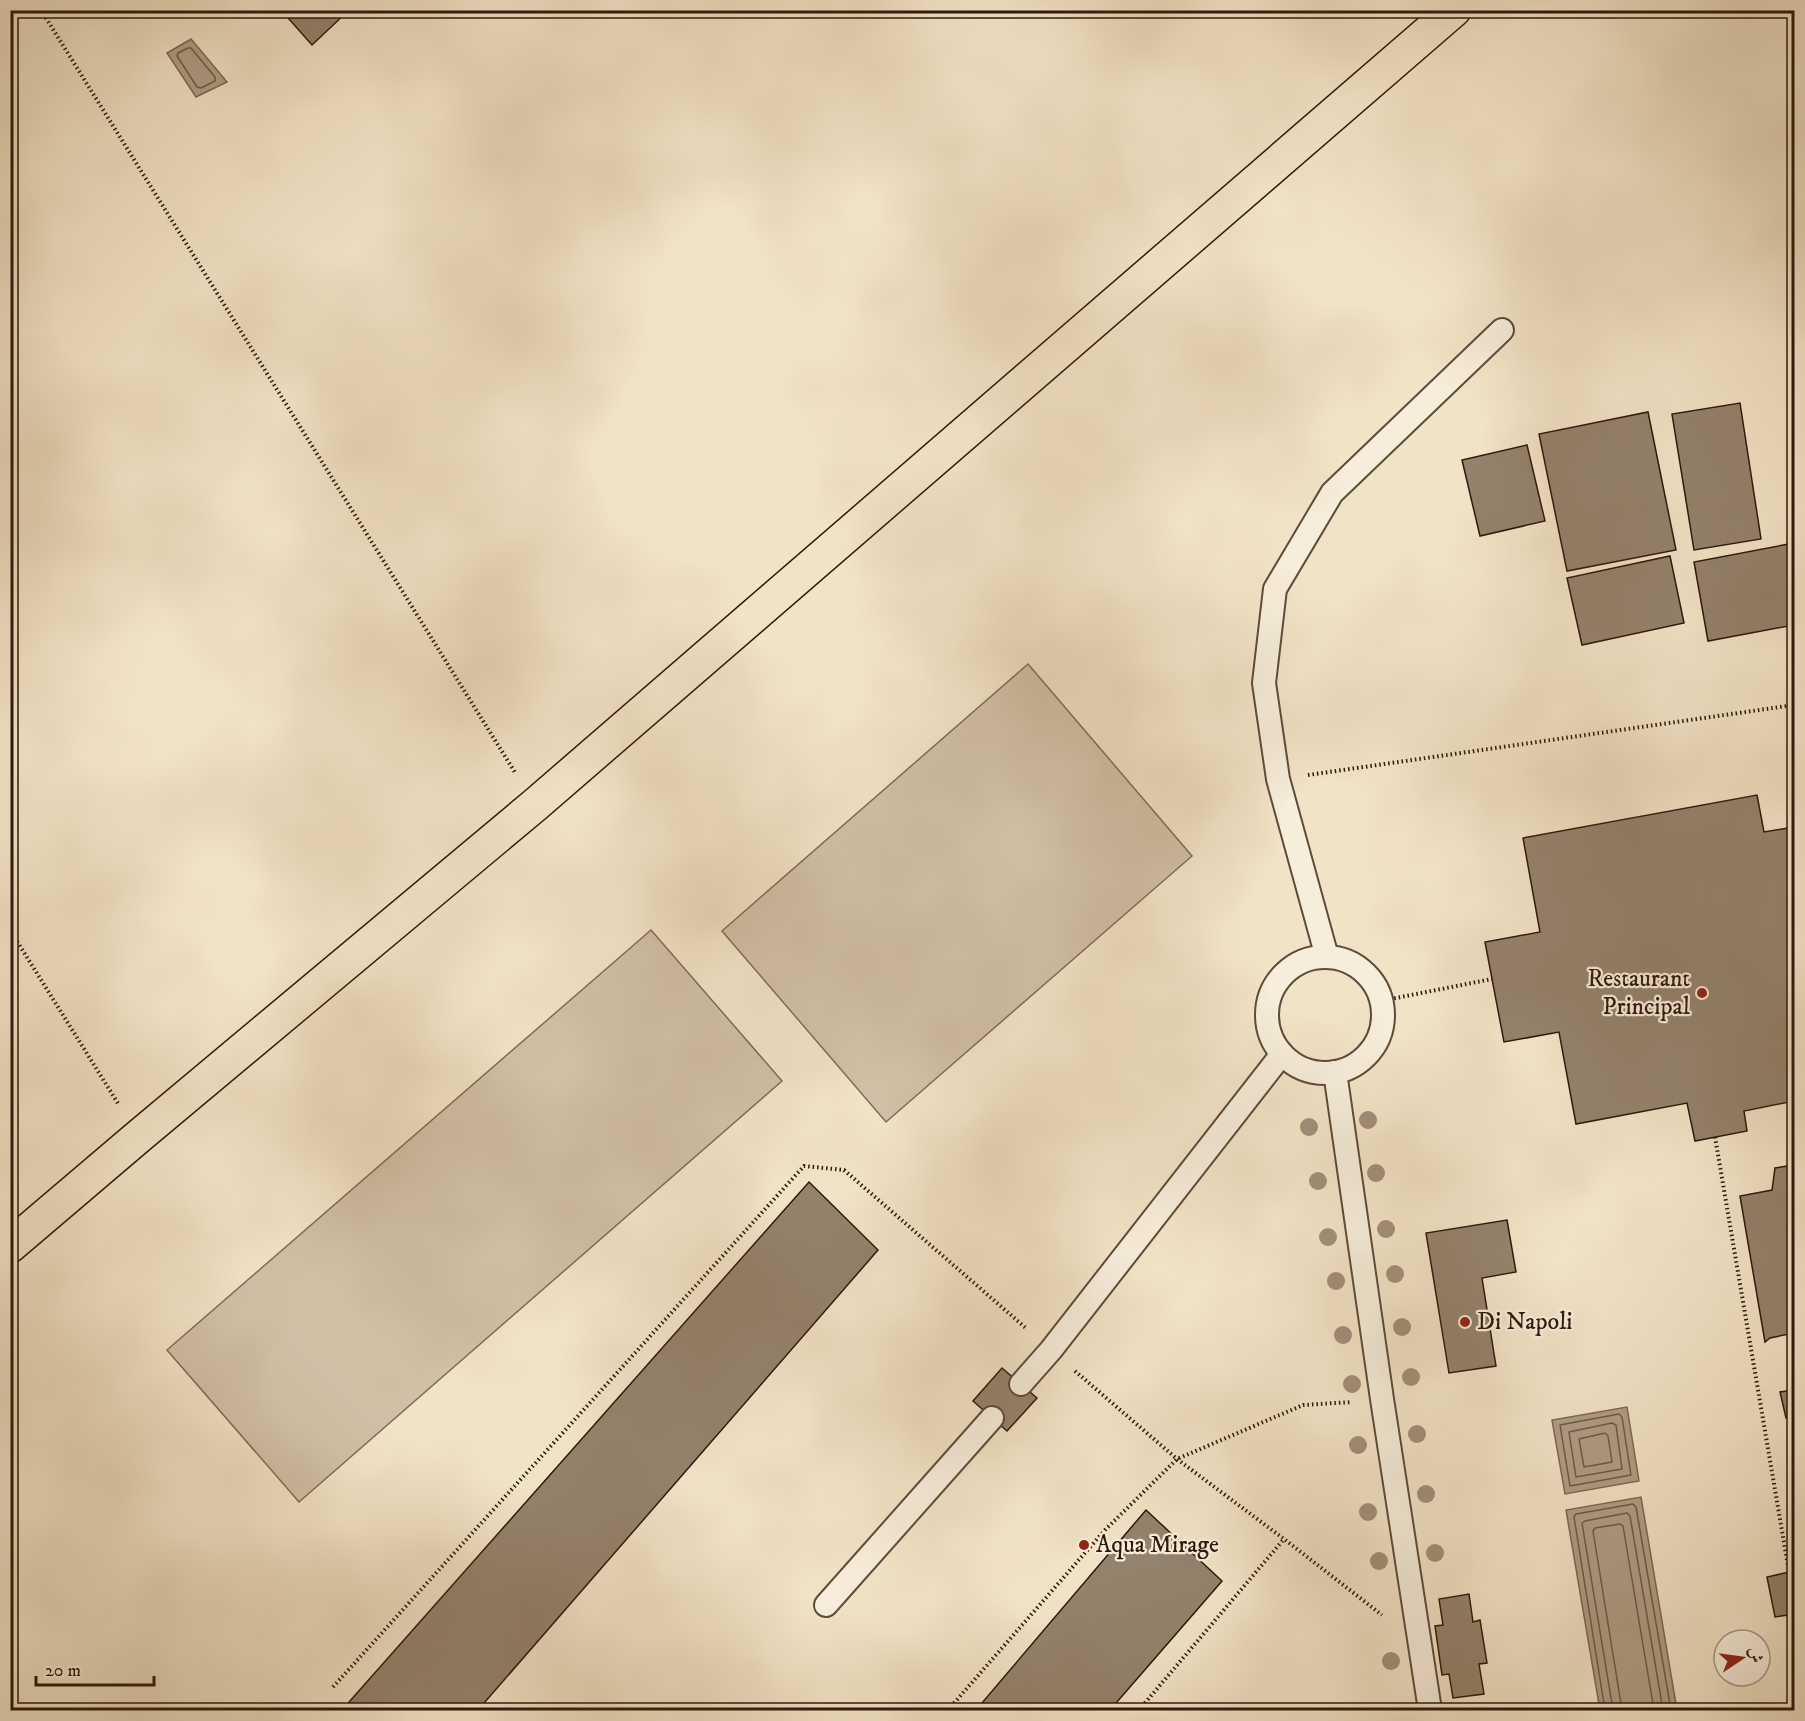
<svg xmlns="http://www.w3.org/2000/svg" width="1805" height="1721" viewBox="0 0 1805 1721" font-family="'IM FELL DW Pica',Amiri,serif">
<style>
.green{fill:#d0c0a6;stroke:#7f6c58;stroke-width:1.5}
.water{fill:#af9e86;stroke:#7b6855;stroke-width:1.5}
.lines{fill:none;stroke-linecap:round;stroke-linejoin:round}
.shore{stroke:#6e5b48;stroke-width:1.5}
.building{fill:#93826c;stroke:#2e180b;stroke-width:1.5}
.lane-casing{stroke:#5f4b3a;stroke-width:26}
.primary-casing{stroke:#2e180b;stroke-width:36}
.path{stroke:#2e180b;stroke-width:4;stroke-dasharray:1.5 3;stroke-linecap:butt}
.lane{stroke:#f6edda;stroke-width:22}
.primary{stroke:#f1e3c6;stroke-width:33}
.tree{fill:#a18f79}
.poi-dot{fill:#8f2418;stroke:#f6edda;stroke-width:2}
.labels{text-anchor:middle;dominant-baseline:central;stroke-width:4.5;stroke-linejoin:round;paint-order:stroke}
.poi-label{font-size:24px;fill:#2e180b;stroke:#f6edda;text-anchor:start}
</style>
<rect width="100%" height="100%" fill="#f1e3c6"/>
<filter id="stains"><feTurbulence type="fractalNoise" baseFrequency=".00333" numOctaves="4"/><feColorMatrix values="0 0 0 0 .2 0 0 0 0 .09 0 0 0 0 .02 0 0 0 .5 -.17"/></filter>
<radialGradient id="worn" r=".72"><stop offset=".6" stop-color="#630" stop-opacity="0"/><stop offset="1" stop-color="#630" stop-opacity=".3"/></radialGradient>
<!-- green -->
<g class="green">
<path d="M1028,664L1192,856L886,1122L722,931Z"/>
<path d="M651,930L782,1081L299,1502L167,1350Z"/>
</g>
<!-- water -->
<g class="water">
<path d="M191,39L227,82L196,97L167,53Z"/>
<path d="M1627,1407L1639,1481L1565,1494L1552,1420Z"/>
<path d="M1641,1497L1677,1710H1600L1566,1510Z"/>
</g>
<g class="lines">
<!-- shore -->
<g class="shore">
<path d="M188,48H191L215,77V81L201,88L197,87L177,56L178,53Z"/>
<path d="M1619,1414L1622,1417L1631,1475L1570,1486L1560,1425Z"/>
<path d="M1612,1423L1616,1425L1622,1469L1576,1477L1569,1432Z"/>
<path d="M1605,1433L1608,1436L1612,1462L1584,1467L1579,1439Z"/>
<path d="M1605,1710L1574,1517L1576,1514L1633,1504L1636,1507L1671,1710"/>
<path d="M1613,1710L1582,1523L1585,1521L1627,1513L1630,1516L1663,1710"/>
<path d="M1622,1710L1593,1531L1595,1528L1620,1524L1623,1526L1654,1710"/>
</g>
</g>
<!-- building -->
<g class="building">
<path d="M281,10H349L312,45Z"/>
<path d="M1740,403L1761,539L1694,550L1672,414Z"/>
<path d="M1648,412L1676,550L1567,571L1539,434Z"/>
<path d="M1527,445L1545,521L1480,536L1462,460Z"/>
<path d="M1794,543V625L1708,641L1694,562Z"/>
<path d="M1670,556L1684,623L1582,645L1567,578Z"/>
<path d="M1757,795L1764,832L1794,827V1101L1744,1111L1747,1131L1695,1141L1687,1103L1576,1124L1559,1032L1504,1042L1485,942L1540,932L1523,838Z"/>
<path d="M1794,1165V1333L1770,1338L1765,1342L1740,1196L1772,1190L1775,1168Z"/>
<path d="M809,1182L878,1250L478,1710H342Z"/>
<path d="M1507,1220L1516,1272L1482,1278L1496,1366L1449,1373L1426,1233Z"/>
<path d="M1002,1368L1037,1398L1007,1431L973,1401Z"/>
<path d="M1794,1390V1417L1786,1418L1780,1392Z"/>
<path d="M1146,1510L1222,1581L1110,1710H976Z"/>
<path d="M1794,1571V1614L1775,1617L1767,1577Z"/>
<path d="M1469,1594L1473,1622L1480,1620L1487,1663L1479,1664L1484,1694L1453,1698L1449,1674L1442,1675L1435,1626L1443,1625L1439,1599Z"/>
</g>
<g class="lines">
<!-- lane casing -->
<g class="lane-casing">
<g id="lane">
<path d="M1327,957L1278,779L1264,683L1275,589L1332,493L1502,330"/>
<circle cx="1325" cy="1015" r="58"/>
<path d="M1335,1072L1382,1399L1430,1710"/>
<path d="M1021,1384L1051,1350L1282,1054"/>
<path d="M826,1605L992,1418"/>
</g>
</g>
<!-- primary casing -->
<g class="primary-casing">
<path id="primary" d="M10,1246L138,1137L535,805L1454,10"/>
</g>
<!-- path -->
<g class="path">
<path d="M41,10L516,774"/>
<path d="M1308,775L1794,705"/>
<path d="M10,930L119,1105"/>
<path d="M1381,1001L1492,979"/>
<path d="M1715,1137L1789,1572"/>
<path d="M1075,1371L1177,1459L1284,1539L1382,1615"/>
<path d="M333,1687L804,1166L844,1170L1027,1329"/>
<path d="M948,1710L1105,1530L1177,1459L1303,1405L1352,1402"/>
<path d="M1139,1710L1284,1539"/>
</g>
<!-- lane -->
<use href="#lane" class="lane"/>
<!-- primary -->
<use href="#primary" class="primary"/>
</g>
<!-- trees -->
<g class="tree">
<circle cx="1368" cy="1120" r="9"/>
<circle cx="1309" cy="1127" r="9"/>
<circle cx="1376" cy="1173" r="9"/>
<circle cx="1318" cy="1181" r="9"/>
<circle cx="1386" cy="1229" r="9"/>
<circle cx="1328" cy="1237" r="9"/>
<circle cx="1395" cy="1274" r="9"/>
<circle cx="1336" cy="1281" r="9"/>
<circle cx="1402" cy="1327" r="9"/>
<circle cx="1343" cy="1335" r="9"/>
<circle cx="1411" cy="1377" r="9"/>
<circle cx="1352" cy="1384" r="9"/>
<circle cx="1417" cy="1434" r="9"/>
<circle cx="1358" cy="1445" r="9"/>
<circle cx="1426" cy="1494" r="9"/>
<circle cx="1368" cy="1512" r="9"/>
<circle cx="1435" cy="1553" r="9"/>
<circle cx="1379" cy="1561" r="9"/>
<circle cx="1391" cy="1661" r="9"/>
</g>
<!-- markers -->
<g class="poi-dot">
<circle cx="1702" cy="993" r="6"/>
<circle cx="1465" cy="1322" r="6"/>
<circle cx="1084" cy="1545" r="6"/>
</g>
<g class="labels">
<!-- poi labels -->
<g class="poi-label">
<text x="1690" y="979" text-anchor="end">Restaurant<tspan x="1690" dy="28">Principal</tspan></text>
<text x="1477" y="1322">Di Napoli</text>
<text x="1096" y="1545">Aqua Mirage</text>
</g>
</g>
<!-- margin -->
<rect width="1805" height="1721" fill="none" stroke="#f1e3c6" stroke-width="36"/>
<rect x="12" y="12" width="1781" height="1697" fill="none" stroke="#2e180b" stroke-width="3"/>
<rect x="18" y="18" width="1769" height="1685" fill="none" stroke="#2e180b" stroke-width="1.5"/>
<!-- north arrow -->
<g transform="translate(1742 1658) rotate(77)"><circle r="28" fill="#f6edda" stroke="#a69887" stroke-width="1.5"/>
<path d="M0-4.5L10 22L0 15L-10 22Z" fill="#8f2418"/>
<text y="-9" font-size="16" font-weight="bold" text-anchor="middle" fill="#2e180b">ش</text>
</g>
<!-- scale -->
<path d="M36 1676v9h118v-9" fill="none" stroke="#2e180b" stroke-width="3"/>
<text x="45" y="1676" font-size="18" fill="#2e180b" stroke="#f6edda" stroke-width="4.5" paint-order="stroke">20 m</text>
<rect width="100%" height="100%" filter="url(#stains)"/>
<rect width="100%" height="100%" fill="url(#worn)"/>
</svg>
